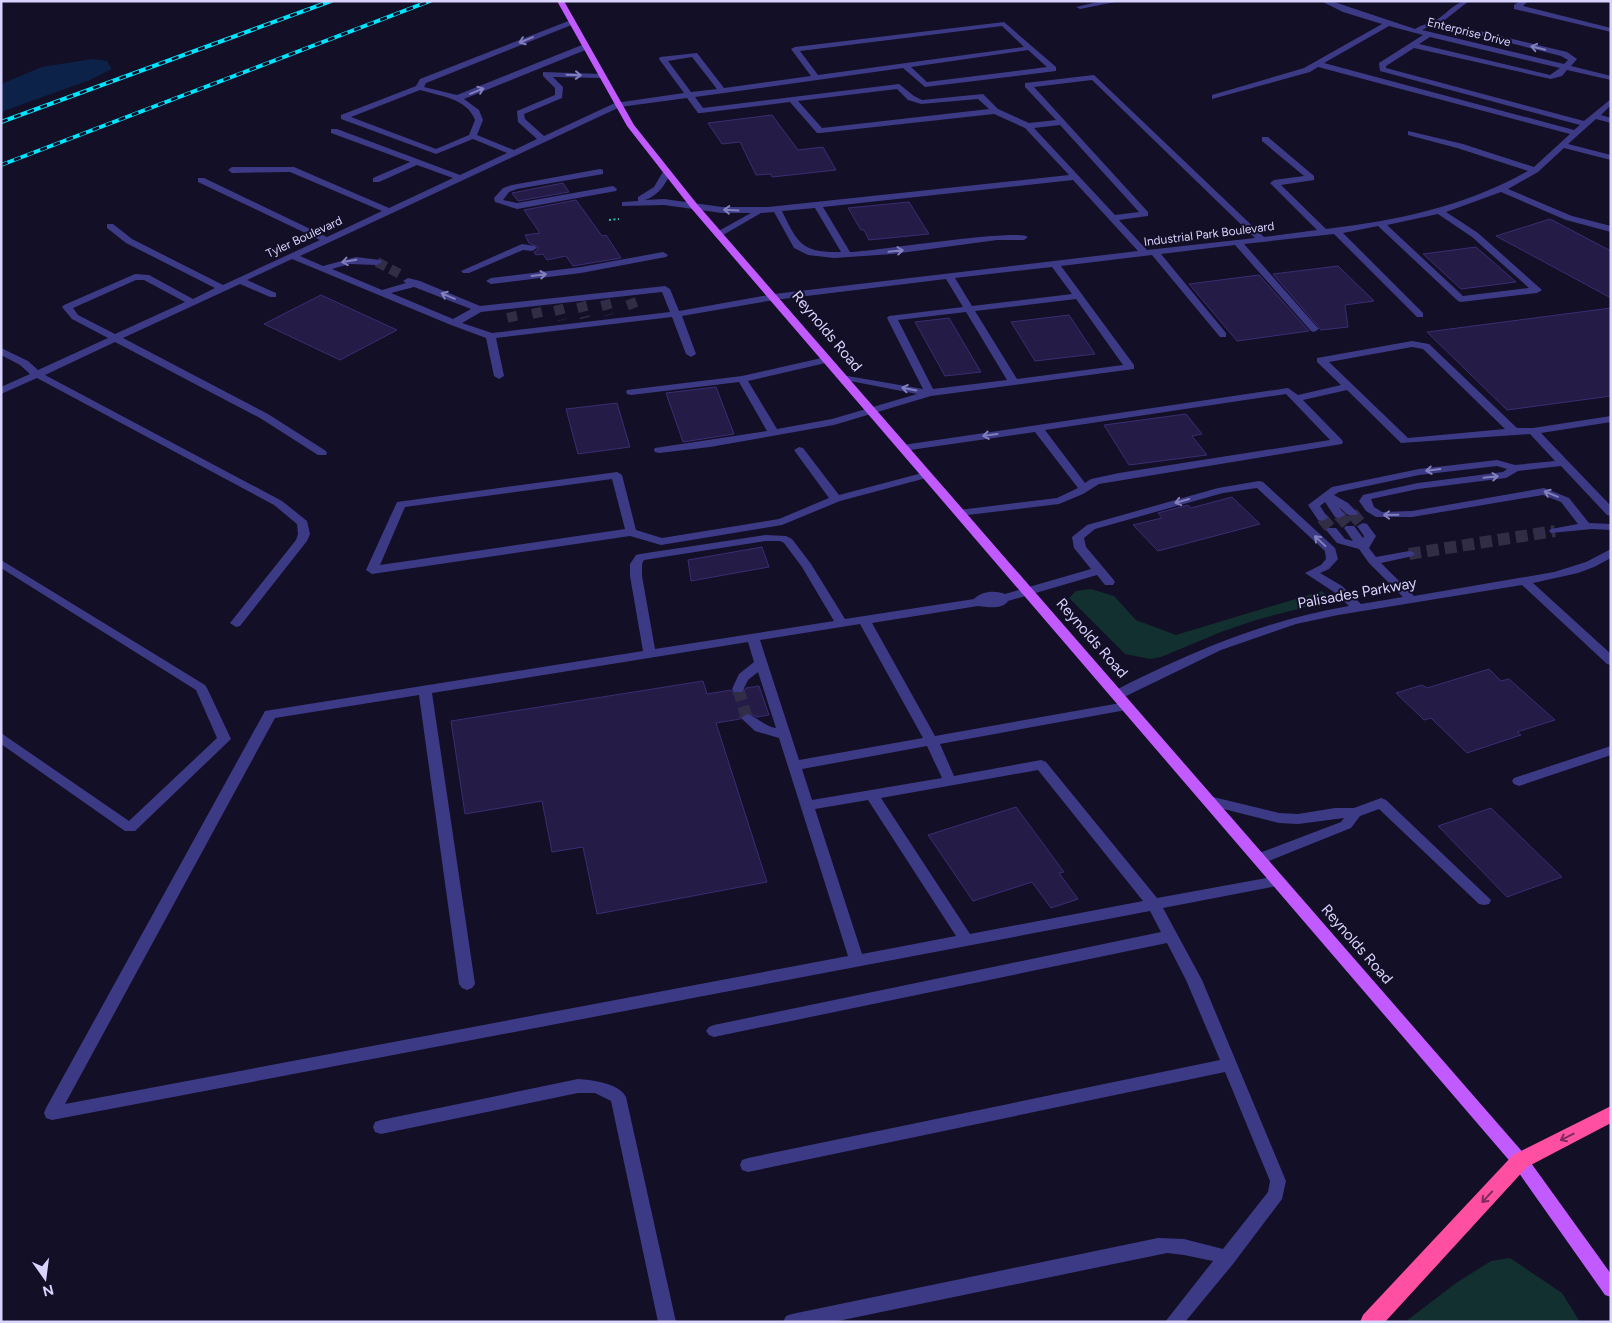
<svg xmlns="http://www.w3.org/2000/svg" width="1612" height="1323" viewBox="0 0 1612 1323" font-family="Figtree,sans-serif">
<style>
.green{fill:#12302f}
.water{fill:#0c2248}
.building{fill:#241b47;stroke:#3b2d73}
.lines{fill:none;stroke-linecap:round;stroke-linejoin:round}
.minor-tunnel-far1{stroke:#312d47;stroke-width:10;stroke-dasharray:10 5;stroke-linecap:butt}
.minor-tunnel{stroke:#312d47;stroke-width:12;stroke-dasharray:12 6;stroke-linecap:butt}
.path{stroke:#2fb8b0;stroke-width:2;stroke-dasharray:2 2.5;stroke-linecap:butt}
.minor{fill:#3d3a85;fill-rule:evenodd}
.major{fill:#c25bff;fill-rule:evenodd}
.highway{fill:#ff4fa3;fill-rule:evenodd}
.rail-casing{stroke:#00e5ff;stroke-width:4}
.rail{stroke:#130f26;stroke-width:2.5;stroke-dasharray:7;stroke-linecap:butt}
.oneway{stroke:#837fbc}
.oneway2{stroke:#7d2c5e}
.labels{text-anchor:middle;dominant-baseline:central;stroke-width:4;stroke-linejoin:round;paint-order:stroke}
.far-street-label{font-size:12px;fill:#d9d4ff;stroke:#130f26}
.street-label{font-size:15px;fill:#d9d4ff;stroke:#130f26}
</style>
<rect width="100%" height="100%" fill="#130f26"/>
<!-- green -->
<g class="green">
<path d="M1091,589L1114,596L1136,620L1176,635L1322,591L1327,596L1321,603L1256,620L1221,632L1161,657L1150,659L1125,654L1069,598L1076,591Z"/>
<path d="M1510,1258L1562,1293L1580,1322H1405L1456,1283L1491,1261Z"/>
</g>
<!-- water -->
<path class="water" d="M92,59L107,61L112,69L90,80L1,112V84L42,67Z"/>
<!-- building -->
<g class="building">
<path d="M772,115L798,150L823,147L836,170L772,177L771,174L756,175L740,142L722,144L708,123Z"/>
<path d="M563,183L569,192L518,201L512,193Z"/>
<path d="M576,200L602,236L606,235L621,258L573,266L566,256L547,260L543,254L536,255L534,252L538,250V247L529,243L525,235L540,233L524,210Z"/>
<path d="M909,202L929,234L869,240L864,230H861L848,208Z"/>
<path d="M1550,219L1611,251V298L1496,236Z"/>
<path d="M1476,247L1516,282L1461,289L1423,254Z"/>
<path d="M1338,266L1374,301L1345,305L1348,327L1321,330L1273,274Z"/>
<path d="M1259,275L1309,331L1237,341L1189,284Z"/>
<path d="M321,295L397,330L340,360L264,324Z"/>
<path d="M1611,308V396L1507,410L1427,332Z"/>
<path d="M1069,315L1095,354L1035,361L1011,322Z"/>
<path d="M949,318L981,372L945,376L915,322Z"/>
<path d="M716,387L734,434L683,442L666,393Z"/>
<path d="M617,403L630,447L578,454L566,409Z"/>
<path d="M1186,414L1202,434L1192,436L1207,455L1129,465L1104,425Z"/>
<path d="M1232,497L1260,524L1158,551L1133,525L1162,518L1158,513L1188,505L1191,508Z"/>
<path d="M762,547L769,567L691,581L688,560Z"/>
<path d="M1489,669L1501,681L1509,679L1555,720L1517,732L1521,735L1467,753L1431,718L1424,720L1396,693L1422,685L1427,688Z"/>
<path d="M703,681L707,694L731,690L734,694H742L746,688L759,686L769,715L757,717L746,712L740,716V719L716,723L767,882L597,914L583,847L552,852L542,801L465,814L451,721Z"/>
<path d="M1016,807L1064,872L1059,873L1078,899L1051,908L1032,882L973,901L928,835Z"/>
<path d="M1491,808L1562,877L1507,897L1438,826Z"/>
</g>
<g class="lines">
<!-- minor-tunnel-far1 -->
<g class="minor-tunnel-far1">
<path d="M377,262L400,274"/>
<path d="M630,299L635,312"/>
<path d="M605,300L609,315"/>
<path d="M581,302L585,318"/>
<path d="M558,305L562,320"/>
<path d="M536,308L539,322"/>
<path d="M511,312L514,325"/>
</g>
<!-- minor-tunnel -->
<g class="minor-tunnel">
<path d="M1352,513L1363,526"/>
<path d="M1339,515L1350,528"/>
<path d="M1322,518L1332,530"/>
<path d="M1409,554L1555,531"/>
<path d="M738,689L747,718"/>
</g>
<!-- path -->
<path class="path" d="M609,220L619,219"/>
<!-- minor -->
<g class="minor">
<path d="M1102,1H1120L1080,9L1076,7Z"/>
<path d="M1321,1H1331L1415,29C1421,25 1428,24 1434,21C1447,15 1454,1 1469,1L1442,22L1567,52L1577,59L1571,66L1611,76V80L1567,70L1562,76L1551,79L1414,48L1386,66V68L1584,121L1611,99V105L1601,115L1611,118V123L1596,119L1568,144L1611,155V160L1564,148L1538,172L1508,189L1572,216L1611,226V232L1566,220L1501,192L1446,212L1478,233L1542,290L1537,293L1461,302L1458,301L1378,226L1343,233L1423,313V317H1417L1334,234L1244,244L1317,327L1319,329L1314,332L1311,331L1235,245L1161,254L1226,333V337H1220L1152,255L1061,266L1134,365V369L931,396L834,425L710,447L659,453L655,452L654,450L655,448L767,431L739,382L631,395L627,394L626,392L627,390L742,376L826,357L831,360L830,362L748,381L777,429L832,419L917,394L840,379L835,376L836,374L923,389L887,318L889,316L963,307L946,279L774,300L682,316L696,354L691,357L686,354L672,317L496,338L504,376L499,379L494,376L486,338L451,325L292,259L247,280L276,293V297H270L240,284L123,338L268,414L326,451L327,453L326,455H318L260,418L115,342L45,375L282,501L307,521L310,534L307,541L240,626L236,627L230,623L296,540L298,534L297,524L274,505L37,378L1,394V387L30,374L20,365L1,355V348L28,361L38,370L108,338L72,319L62,307L64,305L135,274L149,275L193,299L215,288L126,243L107,228V224H113L132,239L223,285L320,240L198,182V178H204L327,237L382,211L290,172L232,173L228,170L232,167H294L389,208L453,178L417,165L379,182H373V178L410,162L331,133V129H337L460,175L507,153L473,139L436,154L341,119V115L416,86L420,79L571,20L575,22L574,24L426,83L424,87L457,95L582,45H588V49L464,99L479,110L483,120L477,135L514,150L537,139L518,122L517,111L555,95V88L543,76V72L602,74L606,76L602,78L553,77L563,87L562,98L524,114L525,119L544,136L615,103L684,93L659,59L660,57L697,53L724,88L811,76L791,49L795,47L1004,22L1056,67V71L925,87L903,68L695,97L703,108L899,84L914,96L922,100L983,94L998,109L1029,123L1056,120L1025,87V83L1094,75L1264,237L1317,230L1270,183L1274,180L1304,176L1262,141V137H1268L1314,176V180L1281,185L1326,229C1397,221 1466,206 1528,171L1457,148L1408,135V131L1463,144L1534,167L1570,134L1318,67L1310,72L1212,99V95L1304,68L1382,24L1343,12ZM1002,26L1024,47L818,75L800,51ZM1389,26L1423,35L1379,63L1380,71L1580,125L1574,130L1324,63ZM1430,26H1443L1561,56L1568,60L1564,64L1422,30ZM1430,37L1560,68L1550,75L1419,44ZM1028,50L1047,67L927,82L911,67ZM692,57L717,89L691,92L668,61ZM1092,80L1255,238L1147,250L1119,220L1148,216V212L1034,87ZM897,89L908,100L921,104L978,99L989,109L822,128L798,101ZM420,90C439,96 467,98 475,120L469,135L436,149L351,117ZM687,98L698,113H701L790,102L817,133H820L994,114L1025,128L1069,175L768,207H722L664,199L645,200C659,195 665,185 671,172L667,169L664,170L654,187L638,197V201L622,202V206L664,205L722,213H751L715,233L714,235L718,238L761,213L774,212L794,248L808,255L834,258L893,254L997,240H1024L1028,237C1017,228 877,251 850,252L823,207L1073,180L1138,251L774,294L679,311L670,289L665,286L480,306L420,281L408,278L403,281L406,283L382,290L332,269L349,264L377,265L382,262L380,260L356,257L323,266L300,256L620,107ZM1060,125L1139,212L1115,215L1034,128ZM815,208L841,252C802,253 798,244 782,211ZM1438,214L1472,237L1529,288L1463,296L1387,225ZM1052,267L1072,294L972,306L955,278ZM136,280H144L185,302L115,334L78,315L73,308ZM414,287L471,309L453,319L391,293ZM662,292L670,312L492,333L462,323L481,312ZM1076,299L1123,365L1017,379L975,311ZM966,312L1007,380L933,389L898,320Z"/>
<path d="M1520,1H1528L1523,6L1611,28V32L1514,9V5Z"/>
<path d="M600,169L603,170V174L517,189L509,192L503,200L517,203L613,186L617,189L616,191L517,209L495,202L494,198L503,188L512,185Z"/>
<path d="M522,244L535,246L537,248L532,251L523,250L469,273H463L461,271Z"/>
<path d="M663,252L668,255L666,257L581,273L491,284L486,281L491,278L581,267Z"/>
<path d="M1412,341L1429,344L1517,428H1533L1611,416V422L1541,433L1611,506V516L1607,515L1561,466L1518,471L1506,478L1418,489L1371,499L1374,507L1382,512L1412,511L1544,488L1569,498L1589,523L1611,524V530L1592,529L1551,533L1549,531L1551,529L1578,524L1561,502L1543,495L1412,517H1376L1366,511L1359,501L1363,495L1367,494L1418,483L1503,472L1507,469L1497,466L1419,475L1339,492L1334,495L1348,503L1358,513L1356,515H1348L1339,507L1345,515L1339,518L1335,517L1325,502L1320,506L1328,518L1322,521L1318,520L1308,505L1332,487L1419,469L1497,460L1515,465L1555,461L1530,434L1401,443L1347,390L1303,400L1342,440L1343,442L1342,444L1099,484L1083,494L1059,504L959,516L953,513L959,510L1057,498L1078,488L1035,432L903,451L898,448L903,445L1288,388L1298,395L1341,385L1317,362V358ZM1412,347L1423,349L1505,429L1408,438L1329,362ZM1286,394L1330,440L1119,473L1091,479L1085,483L1045,430Z"/>
<path d="M799,447L803,448L839,495L926,472L931,475L930,477L840,501L782,525L661,545L630,536L372,574L366,570L397,502L617,472L622,475L636,530L662,538L779,519L829,498L794,450ZM612,479L625,529L380,565L405,507Z"/>
<path d="M1259,481L1263,482L1335,548L1338,559L1329,569L1320,573L1342,586L1361,604L1403,597L1369,563L1359,549L1337,543L1326,530L1328,528H1336L1345,539L1353,541L1344,528L1346,526H1354L1363,538L1364,536L1357,526L1363,523L1367,524L1376,536L1369,548L1376,557L1409,551L1413,552L1415,554L1413,556L1381,563L1414,596L1554,572L1586,562L1611,549V558L1594,567L1578,573L1533,583L1611,654V665L1607,664L1522,585L1338,615L1296,624L1221,650L1122,698H1112L1111,695L1112,692C1188,653 1265,620 1349,606L1334,592L1305,573L1321,565L1326,559L1325,551L1257,488L1223,493L1095,529L1084,538L1086,547L1113,579L1115,582L1113,585H1105L1097,575L1008,601C1002,610 988,607 978,606L872,623L935,736L1126,702L1132,706L1126,710L940,744L954,776L1041,760L1046,762L1157,898L1277,876L1282,877L1284,881L1282,885L1277,886L1163,908L1202,980L1286,1181L1282,1199L1233,1264L1185,1322H1165L1213,1261L1184,1255L1167,1253L833,1322H783L786,1316L792,1314L1158,1238L1184,1239L1223,1249L1268,1192L1270,1181L1225,1072L748,1172L742,1170L740,1165L742,1160L748,1158L1220,1060L1186,980L1167,943L714,1037L709,1035L706,1031L709,1027L714,1025L1161,932L1150,911L52,1120L46,1118L44,1113L46,1108L265,711L643,651L630,576V564L636,555L640,554L765,535L786,536L792,539L811,564L845,619L974,599C982,591 994,590 1005,594L1091,569L1074,548L1072,537L1087,525L1218,488ZM765,541H780L784,543L802,567L834,621L655,649L642,576V564L644,560ZM860,624L923,738L799,760L760,640ZM748,642L754,662L739,674L732,689L734,692H742L748,680L758,672L776,728C764,726 757,717 747,714L741,718L755,731L779,738L848,956L65,1104L275,718L419,695L459,984L462,988L467,990L472,988L475,984L432,693ZM927,746L942,778L812,800L802,769ZM1038,770L1143,901L970,934L881,798ZM868,800L956,936L862,954L815,809Z"/>
<path d="M1,560L205,685L207,688L231,739L135,831H125L1,744V733L129,821L217,738L196,690L1,568Z"/>
<path d="M1611,746V755L1519,786L1514,784L1512,781L1514,778Z"/>
<path d="M1209,796L1279,813L1298,814L1335,808H1354L1381,798L1386,800L1491,900L1489,904L1484,905L1479,904L1379,809L1360,816L1351,828L1264,863L1259,864L1254,863L1252,859L1254,855L1341,822L1344,818L1298,824L1279,823L1204,804L1202,801L1204,798Z"/>
<path d="M578,1079C592,1080 619,1083 626,1097L676,1322H658L611,1101L595,1093H578L381,1134L375,1132L373,1127L375,1122L381,1120Z"/>
</g>
<!-- major -->
<path class="major" d="M557,1H564L634,125L697,204L1526,1156L1611,1274V1297L1605,1295L1514,1166L691,208L627,126Z"/>
<!-- highway -->
<path class="highway" d="M1611,1106V1123L1527,1167L1385,1322H1360L1363,1315L1513,1155Z"/>
<!-- rail casing -->
<g class="rail-casing">
<g id="rail">
<path d="M1,122L331,1"/>
<path d="M1,165L430,1"/>
</g>
</g>
<!-- rail -->
<use href="#rail" class="rail"/>
</g>
<!-- one-way arrows -->
<defs><path id="oneway-shaft" d="M-6 0H5M1.5-3L5.5 0L1.5 3" fill="none" stroke-width="1.6" stroke-linecap="round" stroke-linejoin="round" transform="scale(1.25)"/></defs>
<g class="oneway">
<use href="#oneway-shaft" transform="translate(526 40) rotate(158)"/>
<use href="#oneway-shaft" transform="translate(1538 48) rotate(-166)"/>
<use href="#oneway-shaft" transform="translate(574 75) rotate(2)"/>
<use href="#oneway-shaft" transform="translate(477 91) rotate(-22)"/>
<use href="#oneway-shaft" transform="translate(731 210) rotate(-177)"/>
<use href="#oneway-shaft" transform="translate(896 251) rotate(-6)"/>
<use href="#oneway-shaft" transform="translate(349 261) rotate(170)"/>
<use href="#oneway-shaft" transform="translate(539 275) rotate(-7)"/>
<use href="#oneway-shaft" transform="translate(448 296) rotate(-157)"/>
<use href="#oneway-shaft" transform="translate(909 389) rotate(-169)"/>
<use href="#oneway-shaft" transform="translate(990 435) rotate(172)"/>
<use href="#oneway-shaft" transform="translate(1433 470) rotate(173)"/>
<use href="#oneway-shaft" transform="translate(1491 477) rotate(-6)"/>
<use href="#oneway-shaft" transform="translate(1551 494) rotate(-158)"/>
<use href="#oneway-shaft" transform="translate(1182 501) rotate(164)"/>
<use href="#oneway-shaft" transform="translate(1391 515) rotate(179)"/>
<use href="#oneway-shaft" transform="translate(1320 541) rotate(-137)"/>
</g>
<g class="oneway2">
<use href="#oneway-shaft" transform="translate(1567 1137) rotate(153)"/>
<use href="#oneway-shaft" transform="translate(1487 1197) rotate(133)"/>
</g>
<g class="labels">
<!-- far-street labels -->
<g class="far-street-label">
<text transform="translate(1469 32) rotate(14)">Enterprise Drive</text>
<text transform="translate(1209 234) rotate(-7)">Industrial Park Boulevard</text>
<text transform="translate(304 237) rotate(-25)">Tyler Boulevard</text>
</g>
<!-- street labels -->
<g class="street-label">
<text transform="translate(827 331) rotate(50)">Reynolds Road</text>
<text transform="translate(1357 593) rotate(-10)">Palisades Parkway</text>
<text transform="translate(1092 638) rotate(49)">Reynolds Road</text>
<text transform="translate(1357 944) rotate(49)">Reynolds Road</text>
</g>
</g>
<!-- border -->
<rect width="1612" height="1323" fill="none" stroke="#d9d4ff" stroke-width="5"/>
<!-- north arrow -->
<g transform="translate(45 1278) rotate(166)" stroke="#130f26" stroke-width="4" paint-order="stroke">
<path d="M0-4L9 19L0 12L-9 19Z" fill="#d9d4ff"/>
<text y="-8" font-size="14" font-weight="bold" text-anchor="middle" fill="#d9d4ff">N</text>
</g>
</svg>
